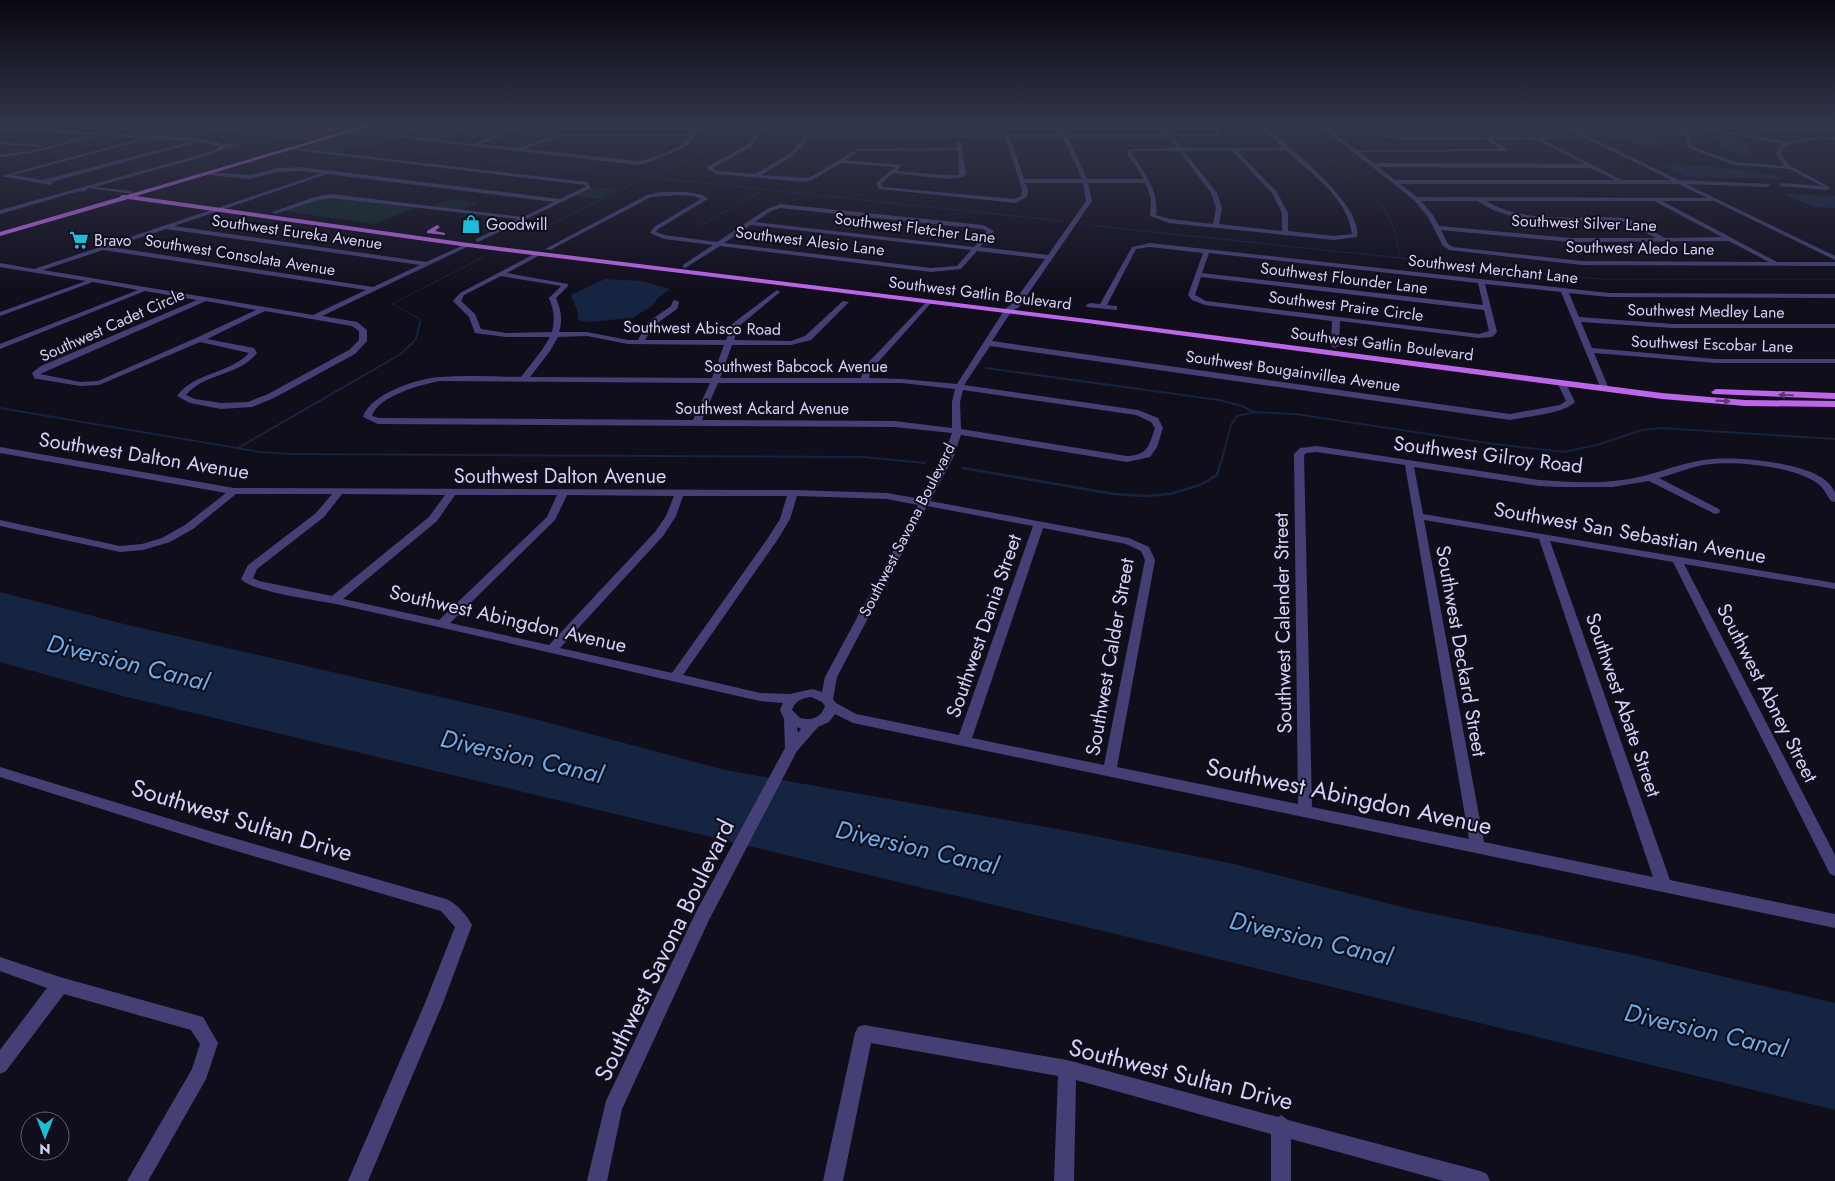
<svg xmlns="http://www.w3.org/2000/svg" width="1835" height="1181" viewBox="0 0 1835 1181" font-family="Jost,sans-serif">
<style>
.green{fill:#122525}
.water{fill:#152440}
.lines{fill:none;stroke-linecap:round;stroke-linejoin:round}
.stream-far2{stroke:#152440;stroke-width:1}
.stream-far1{stroke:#152440;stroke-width:2}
.stream{stroke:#152440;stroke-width:2.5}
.minor{fill:#444075;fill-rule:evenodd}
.major{fill:#be66ea;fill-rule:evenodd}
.oneway{fill:#5f3679}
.labels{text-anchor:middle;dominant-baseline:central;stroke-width:4;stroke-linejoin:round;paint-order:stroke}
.far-street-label{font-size:16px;fill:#d7d0f8;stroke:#110e1c}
.far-poi-label{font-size:16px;fill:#d7d0f8;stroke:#110e1c;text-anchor:start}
.street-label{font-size:20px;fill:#d7d0f8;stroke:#110e1c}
.near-street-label{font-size:24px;fill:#d7d0f8;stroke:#110e1c}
.near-water-label{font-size:25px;font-style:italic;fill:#6cabea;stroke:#110e1c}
</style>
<rect width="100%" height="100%" fill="#110e1c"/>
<!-- green -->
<g class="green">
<path d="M225,125H363L317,137Z"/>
<path d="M1576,125H1656L1654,127L1662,146H1643L1619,138L1597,135Z"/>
<path d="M320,143L353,146L332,153L300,149Z"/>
<path d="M592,188L620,189L599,199L577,196Z"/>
<path d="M334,198L414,208L375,224L284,211L318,199Z"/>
<path d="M450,199L478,203L460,210L432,207Z"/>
</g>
<!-- water -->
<g class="water">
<path d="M112,125H219L315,138L305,140L206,130Z"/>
<path d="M1744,128H1835V132L1768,133Z"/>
<path d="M1713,137L1747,141L1749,143L1746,154L1748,157L1723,149L1720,142Z"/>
<path d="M1673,164L1710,166L1776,175L1781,179L1693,177L1686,176L1664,166Z"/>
<path d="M1781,193L1835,196V208L1814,207Z"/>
<path d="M605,279L642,281L670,289L659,297L652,306L632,318L588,322L578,320L577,309L571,297L572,294Z"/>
<path d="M0,592L124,624L527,717L725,770L1085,834L1234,864L1410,909L1633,955L1835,1003V1110L1153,943L123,696L0,662Z"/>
</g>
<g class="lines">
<!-- stream-far2 -->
<g class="stream-far2">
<path d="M1291,125L1381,203L1394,229L1400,258"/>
<path d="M132,133L148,128"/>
<path d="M329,141L448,156L1062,221"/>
<path d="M0,168L122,136"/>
<path d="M652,177L715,146L730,125"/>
<path d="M701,225L765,189"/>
<path d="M1087,225L1599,279H1835"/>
<path d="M531,234L646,177"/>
<path d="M421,323L420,319L392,304L485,256"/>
</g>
<!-- stream-far1 -->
<g class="stream-far1">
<path d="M986,368L1219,400L1242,406L1253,412"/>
<path d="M0,408L260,452L293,454L864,457L925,463"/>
<path d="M238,448L401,354L416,339L420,322"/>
<path d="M1220,466L1231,425L1237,416L1254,412L1295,414L1494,444L1564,452L1597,445L1642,430L1662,428L1835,439"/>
</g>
<!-- stream -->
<path class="stream" d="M963,468L1114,494L1146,496L1170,494L1200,485L1217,475L1220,464"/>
<!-- minor -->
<g class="minor">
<path d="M418,125H425L397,135L431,139L469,125H476L438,140L473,144L520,125H526L480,144L518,148L560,134H692L699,125H703L688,145L653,161L638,165L343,131L345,130L392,135ZM561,136H690C679,150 655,158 638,161L525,149Z"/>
<path d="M761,125H765L751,147L713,168L717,171L755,174L789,154L804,137L814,135L1062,134L1058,125H1062L1066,134H1166L1160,125H1164L1171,134H1216L1210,125H1214L1221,136H1173L1182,148H1283L1259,125H1264C1288,147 1363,204 1357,237L1334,240L1169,223L1150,216L1151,198L1145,183H1088L1092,201L1019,307L1011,312L992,341L1510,414L1560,405L1566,401L1557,382L1561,380L1565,382L1575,402C1563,414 1528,416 1510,420L990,346L964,385L1138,410L1158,418L1163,428L1157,447L1150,457L1127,462L961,435L953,458L930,501L1129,538L1149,547L1155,560L1117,767L1298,804L1294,454L1300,448L1317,446L1539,480C1567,482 1595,484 1622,480C1650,477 1676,464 1703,460C1731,455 1804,462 1825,480C1829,483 1832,487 1835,492V502L1831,501C1827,495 1823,487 1817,483C1793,466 1732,460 1703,465C1688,468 1673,474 1659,478L1719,509L1720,511L1719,513L1715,514L1649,481L1612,487H1560L1539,486L1414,467L1423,514L1835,583V589L1684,564L1835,855V876L1830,874L1673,562L1550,541L1670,880L1835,914V928L853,723L835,714L829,722L818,727L797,751L709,920L622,1109L607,1181H587L606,1101L696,912L785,748L784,719L780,710L783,703L760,701C619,669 477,635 336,604C316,600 252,592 241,579L248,565L316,513L332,494H236L193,529L170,542L143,550L120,552L0,526V520L120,546L142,544L162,538L185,525L226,493L0,453V447L234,488L793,490L887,493L921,499L943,458L952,433L894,427L378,424L363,417C370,394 418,378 441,377C468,375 495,377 521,377L542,350L550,337H506L475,333L469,317L453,301L460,293L538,252L540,253V255L507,273L568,284V286L556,298C561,310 563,319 559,332H587L628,340H638L647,323L671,306L673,301L675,300L679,302L677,309L653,326L645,340H726L732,324L777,290L780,292L779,293L738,327L734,340L791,341L805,336L843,301L849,302L811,340L791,345H732L720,378H861L864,367L928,300H932V302L871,370L869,378L902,379L957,384L1005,309L1013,303L1045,259L977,251L961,269L931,272L720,246L685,268L683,267V265L713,245L664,239L650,233L654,227L701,199L694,196L678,195L651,197L550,250L545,249L647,195L661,192H687L703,195L708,199L658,229L656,232L665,235L717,242L767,209L780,204L983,225L994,231L980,247L1048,255L1086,201L1083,183H1025L1028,189L1027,197L1016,203L879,189L876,183L895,167L841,163L814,179L804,182L716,174L707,169V167L747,145ZM814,137H1005L1022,189L1021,196L1015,199L883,187L881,184L893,173L946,179L963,177L966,173L961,142L959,141L957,142V148L858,149L810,177L804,178L761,175L793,156L808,139ZM1010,137H1063L1082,179H1024ZM1068,137H1168L1177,148L1129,149L1127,153L1144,179H1087ZM958,150L959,175H946L897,171L901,165L845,160L859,151ZM1286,150C1311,174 1348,198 1352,234L1334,236L1288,231V213L1277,192L1237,151ZM1132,151H1179L1211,193L1216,208L1213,224L1170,219L1156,215C1159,190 1145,173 1131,153ZM1184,151H1232L1272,193L1282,213V231L1219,224L1222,208L1217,193ZM780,208L982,229L987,231L974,247L755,222L771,211ZM751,225L971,250L957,266L931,268L724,243ZM501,276L561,286L549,298C554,310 555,319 552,332L506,333L481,329L475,314L461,301L464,295ZM587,336L628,344L724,345L712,378L530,377L550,351L558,337ZM440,381L710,383L693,420L379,418L372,416C378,396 422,384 440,381ZM718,383H902L955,389L952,402V428L894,421L702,420ZM963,390L1136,415L1151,422L1155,428C1149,446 1148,455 1127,456L961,429L960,402ZM1317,452L1405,465L1469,839L1312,807L1304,455L1306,453ZM342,494L445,495L429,517L332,596L259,581L253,578L257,569L324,517ZM455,495H557L547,517L439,620L343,599L437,521ZM567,495L674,496L666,516L655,532L549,645L450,623L555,520ZM683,496H787L780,519L768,538L672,673L560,648L663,536L676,516ZM797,496L887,499L918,505L825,677L822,692L812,689L790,694L760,693L683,675L778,539L790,519ZM927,506L1033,526L959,735L856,714L836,703L833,699L837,677ZM1424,520L1539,539L1653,877L1484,842ZM1043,528L1126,544L1141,551L1145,560L1104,765L972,738ZM811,697L822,702L825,706C821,718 811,721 800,718L792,710C795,701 802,698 811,697ZM797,727L801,729L798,733Z"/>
<path d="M1319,125H1480L1375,126L1388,135L1399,137H1581L1559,125H1565L1679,180L1770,184L1768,187L1686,184L1835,256V260L1714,201H1662L1777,262H1835V266L1582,265L1449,250L1443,246L1428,217L1414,200ZM1326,126H1369L1385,137L1399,139H1486L1500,149L1356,150ZM1585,138L1671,180H1622L1542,139ZM1492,139H1536L1584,164L1374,163L1359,152L1507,151V149ZM1378,167L1590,168L1615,180H1395ZM1400,184H1678L1708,198L1417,197ZM1421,201H1477L1493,210L1511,216L1531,219L1624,222L1656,238H1570L1439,226L1433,215ZM1486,201H1654L1722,237L1665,238L1638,223L1625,218C1578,215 1528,225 1486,201ZM1441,230L1570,242L1729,241L1769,262L1582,261L1453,247L1448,244Z"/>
<path d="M1691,125L1788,142L1808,138L1835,137V139C1818,139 1798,139 1783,148L1781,154L1789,165L1831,188L1826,190L1779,186L1781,183L1822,186L1789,169L1734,165L1688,148L1686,144L1687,138L1681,131ZM1694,127L1783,144L1779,147L1776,154L1784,166L1735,162L1692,146L1691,138L1686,131Z"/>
<path d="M0,127L182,137L214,141L223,144L243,145L222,149L210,155L94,187L131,191L133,194L88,188L85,191L76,192L0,214V210L206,153L218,148V146L195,141V143L51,182L53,183L50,185L1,176L143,138L147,139L13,175L43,180L192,141L0,129Z"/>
<path d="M91,135L93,137L31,153L0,157V155L31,151Z"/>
<path d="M0,142L41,145L43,146L41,147L0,144Z"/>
<path d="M285,147L587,182L591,188L478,242L476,241V239L517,219L331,198L318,200L275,214L272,212L315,197L331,194L523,217L554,202L327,174L174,226L426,262L466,244L471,245L322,316L357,322L367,330V341L355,354L274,398L252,407L221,409L190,403L177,396C195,372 229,374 249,353L200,342L99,385L80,386L38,379H35L32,373L41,366L197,300L145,291L0,349V344L138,290L93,282L0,316V312L86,281L0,267V263L34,269L322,173L301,171L278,172L250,179L208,175L206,172L250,175L278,168L301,167L560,199L585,187V185L287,149ZM166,229L420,265L373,287L111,247ZM103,250L366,290L313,315L43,270ZM206,301L256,310L196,338L98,381L80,382L40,374ZM265,311L352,326L359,331V340L349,350L268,394L248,402L221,403L195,399L186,395C204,373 239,376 257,353L254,348L207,339Z"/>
<path d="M1150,243L1609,293L1835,294V298L1609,297L1569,293L1579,317L1673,324H1835V328H1673L1581,322L1592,348L1716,359H1835V363H1716L1594,353L1609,389L1605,391L1601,389L1561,292L1485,284L1497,332L1492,337L1479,338L1340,321L1339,346L1335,348L1331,346L1332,321L1205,305L1192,300L1188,295L1203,253L1150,247L1136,249L1107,305L1117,306V310L1087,307L1086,305L1090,303L1100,304L1132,247ZM1209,253L1478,283L1483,305L1202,273ZM1201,277L1484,310L1489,331L1479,334L1206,301L1195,295Z"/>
<path d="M0,767L216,833L446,899C456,903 467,915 472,925L443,1003L368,1181H348L425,1003L455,927L441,911L216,845L0,777Z"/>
<path d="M0,957L60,977L203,1017L218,1043L206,1079L148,1181H127L192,1069L200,1044L191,1030L64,994L6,1071L0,1074V1050L47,988L0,971Z"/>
<path d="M864,1025L1067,1060L1278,1117L1281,1115L1288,1120L1480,1171L1487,1174L1490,1181H1444L1291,1139V1181H1271V1134L1076,1080L1074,1181H1054L1058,1076L871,1043L843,1181H823L855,1033L858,1027Z"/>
</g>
<!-- major -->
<g class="major">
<path d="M366,125H374L136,196L468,243L1087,319L1662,393L1745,400L1835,401V407L1745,406L1662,399L1087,323L468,247L128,199L0,236V232L120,197L121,195H127Z"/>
<path d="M437,225L440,227L435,231L445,233V235L427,233V231Z"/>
<path d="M1716,389L1835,393V399L1713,394L1711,392Z"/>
</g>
</g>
<!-- one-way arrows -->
<defs><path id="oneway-solid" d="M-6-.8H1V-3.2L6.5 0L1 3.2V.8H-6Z" transform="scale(1.25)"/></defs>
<g class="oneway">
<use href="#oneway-solid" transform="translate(1786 395) rotate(-179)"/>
<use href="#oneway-solid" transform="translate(1723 401) rotate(4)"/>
</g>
<!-- sky -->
<linearGradient id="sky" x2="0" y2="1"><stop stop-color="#09080f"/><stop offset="0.43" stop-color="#32364b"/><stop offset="1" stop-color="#32364b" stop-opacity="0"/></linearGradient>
<rect width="1835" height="291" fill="url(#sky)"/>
<!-- icons -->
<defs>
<g id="shop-bare" transform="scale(1.5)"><path d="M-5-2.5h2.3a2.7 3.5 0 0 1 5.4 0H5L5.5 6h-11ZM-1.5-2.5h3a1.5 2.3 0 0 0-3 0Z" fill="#1ebdd7" stroke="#110e1c" stroke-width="2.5" paint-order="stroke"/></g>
<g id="supermarket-bare" transform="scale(1.5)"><path d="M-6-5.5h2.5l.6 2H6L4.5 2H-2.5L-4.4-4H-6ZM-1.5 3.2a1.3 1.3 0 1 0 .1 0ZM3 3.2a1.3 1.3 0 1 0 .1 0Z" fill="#1ebdd7" stroke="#110e1c" stroke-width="2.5" paint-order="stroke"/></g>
</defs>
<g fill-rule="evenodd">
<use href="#shop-bare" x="471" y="224"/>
<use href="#supermarket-bare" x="79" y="240"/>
</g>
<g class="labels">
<!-- far-street labels -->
<g class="far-street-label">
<text transform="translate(1584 223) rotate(2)">Southwest Silver Lane</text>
<text transform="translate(915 228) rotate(7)">Southwest Fletcher Lane</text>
<text transform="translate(297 232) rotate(8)">Southwest Eureka Avenue</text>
<text transform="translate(810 241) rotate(7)">Southwest Alesio Lane</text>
<text transform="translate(1640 248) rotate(1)">Southwest Aledo Lane</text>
<text transform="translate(240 255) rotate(9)">Southwest Consolata Avenue</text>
<text transform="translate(1493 269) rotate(6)">Southwest Merchant Lane</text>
<text transform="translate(1344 278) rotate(7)">Southwest Flounder Lane</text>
<text transform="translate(980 293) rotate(7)">Southwest Gatlin Boulevard</text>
<text transform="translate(1346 306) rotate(7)">Southwest Praire Circle</text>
<text transform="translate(1706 311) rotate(1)">Southwest Medley Lane</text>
<text transform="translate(112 325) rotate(-24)">Southwest Cadet Circle</text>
<text transform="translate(702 328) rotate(1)">Southwest Abisco Road</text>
<text transform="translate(1382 344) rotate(7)">Southwest Gatlin Boulevard</text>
<text transform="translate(1712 344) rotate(2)">Southwest Escobar Lane</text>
<text x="796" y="366">Southwest Babcock Avenue</text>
<text transform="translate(1293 371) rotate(8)">Southwest Bougainvillea Avenue</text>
<text x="762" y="408">Southwest Ackard Avenue</text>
<text transform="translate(907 530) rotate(-63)">Southwest Savona Boulevard</text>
</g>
<!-- far-poi labels -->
<g class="far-poi-label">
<text x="486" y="224">Goodwill</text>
<text x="94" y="240">Bravo</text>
</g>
<!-- street labels -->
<g class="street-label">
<text transform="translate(1488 455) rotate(7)">Southwest Gilroy Road</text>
<text transform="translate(144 456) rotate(9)">Southwest Dalton Avenue</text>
<text x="560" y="476">Southwest Dalton Avenue</text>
<text transform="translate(1630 533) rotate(10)">Southwest San Sebastian Avenue</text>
<text transform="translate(508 619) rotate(13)">Southwest Abingdon Avenue</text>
<text transform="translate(1283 623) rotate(-91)">Southwest Calender Street</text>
<text transform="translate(984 626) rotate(-71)">Southwest Dania Street</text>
<text transform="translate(1461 651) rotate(80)">Southwest Deckard Street</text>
<text transform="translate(1110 657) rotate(-80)">Southwest Calder Street</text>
<text transform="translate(1767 693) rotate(63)">Southwest Abney Street</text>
<text transform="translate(1623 705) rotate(71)">Southwest Abate Street</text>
</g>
<!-- near-street labels -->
<g class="near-street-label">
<text transform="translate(1349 796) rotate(12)">Southwest Abingdon Avenue</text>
<text transform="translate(242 820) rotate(17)">Southwest Sultan Drive</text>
<text transform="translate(664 950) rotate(-64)">Southwest Savona Boulevard</text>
<text transform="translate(1181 1074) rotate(14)">Southwest Sultan Drive</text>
</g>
<!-- near-water labels -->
<g class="near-water-label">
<text transform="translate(128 662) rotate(14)">Diversion Canal</text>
<text transform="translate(522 756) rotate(13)">Diversion Canal</text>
<text transform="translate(917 847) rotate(13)">Diversion Canal</text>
<text transform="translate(1311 938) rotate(13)">Diversion Canal</text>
<text transform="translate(1706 1030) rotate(13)">Diversion Canal</text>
</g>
</g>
<!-- north arrow -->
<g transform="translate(45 1136) rotate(180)"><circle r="24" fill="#110e1c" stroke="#605c74"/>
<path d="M0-4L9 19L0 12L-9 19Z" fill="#1ebdd7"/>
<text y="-8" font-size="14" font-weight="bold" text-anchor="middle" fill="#d7d0f8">N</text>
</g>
</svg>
